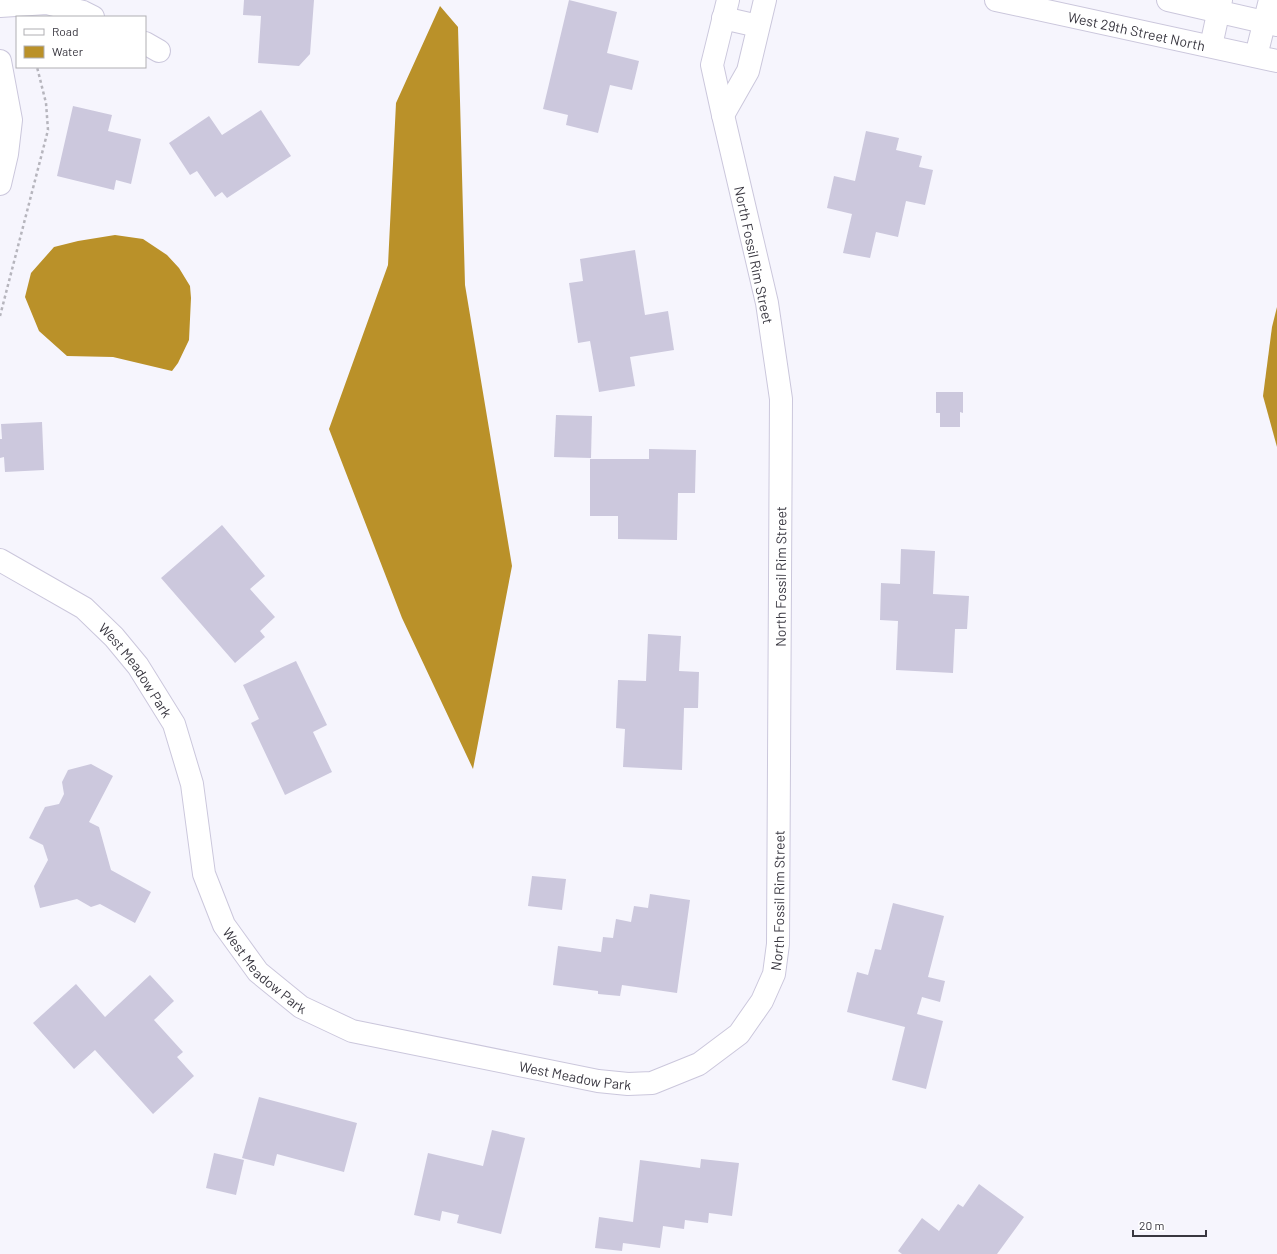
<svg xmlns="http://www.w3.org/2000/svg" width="1277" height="1254" viewBox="0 0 1277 1254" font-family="Barlow,sans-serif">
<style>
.water{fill:#ba9129}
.building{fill:#ccc8dd}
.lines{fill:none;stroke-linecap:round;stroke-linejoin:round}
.minor-casing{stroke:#cbc7dc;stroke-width:24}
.secondary-casing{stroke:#cbc7dc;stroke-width:24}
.path{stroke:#b6b5bd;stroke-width:2.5;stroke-dasharray:3 3;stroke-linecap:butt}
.minor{stroke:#fff;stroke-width:22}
.secondary{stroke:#fff;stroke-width:22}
.labels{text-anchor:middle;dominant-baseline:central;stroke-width:3.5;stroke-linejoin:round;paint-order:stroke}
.street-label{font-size:14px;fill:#393740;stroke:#fff}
</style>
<rect width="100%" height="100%" fill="#f6f5fd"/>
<!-- water -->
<g class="water">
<path d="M440,6L458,27L465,285L512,566L473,769L402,618L329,429L388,265L396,103Z"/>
<path d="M115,235L143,239L167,255L179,268L190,286L191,298L189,340L178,363L172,371L113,357L67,356L39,331L25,297L31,273L54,247L78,241Z"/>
<path d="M1277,307V447L1263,396L1272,327Z"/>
</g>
<!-- building -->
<g class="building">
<path d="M244,0H314L310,54L299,66L258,63L261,16L243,15Z"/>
<path d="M569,0L617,12L607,53L639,61L632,90L610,85L598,133L566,125L568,115L543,109Z"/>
<path d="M73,106L112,115L108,131L141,139L131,184L116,180L114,190L57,176Z"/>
<path d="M261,110L291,156L227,198L222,192L215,197L197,171L190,175L169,143L209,116L222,135Z"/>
<path d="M866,131L899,138L896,150L922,156L919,167L933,170L925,205L906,201L898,237L876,232L870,258L843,253L852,214L827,208L834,176L855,181Z"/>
<path d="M635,250L645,315L668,311L674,350L630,357L635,386L599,392L590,341L578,343L569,283L583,281L580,259Z"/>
<path d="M936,392H963V413L960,412V427H940V413H936Z"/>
<path d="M556,415L592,416L591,458L554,457Z"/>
<path d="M42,422L44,470L5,472L4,457L0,458V439H2L1,424Z"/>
<path d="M649,449L696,450L695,493H678L677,540L618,539V516H590V459H649Z"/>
<path d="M222,525L265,576L250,589L275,617L260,631L265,637L235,663L161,578Z"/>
<path d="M901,549L935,551L933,594L969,596L967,629H955L953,673L896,670L898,621L880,620L881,583L900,584Z"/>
<path d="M648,634L681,636L679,671L699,672L698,708H684L682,770L623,767L625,729L616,728L618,680L646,681Z"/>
<path d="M296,661L327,725L313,732L332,772L285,795L251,723L259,719L243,685Z"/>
<path d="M91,764L113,776L89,822L99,827L111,870L151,892L135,923L100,904L91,907L77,899L40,908L34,886L48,860L43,845L29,838L45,807L59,804L64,794L62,782L68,770Z"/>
<path d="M532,876L566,879L562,910L528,906Z"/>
<path d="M650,894L690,900L677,993L622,985L620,996L598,994V991L553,985L558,946L601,952L603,937L613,938L616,919L631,922L634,906L648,908Z"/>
<path d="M893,903L944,916L928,977L945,981L940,1002L922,997L917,1014L943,1021L926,1089L892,1080L905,1027L847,1012L857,972L868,975L875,949L881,950Z"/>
<path d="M150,975L174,1001L154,1020L183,1052L177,1057L194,1076L153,1114L95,1050L74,1069L33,1023L76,984L105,1017Z"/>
<path d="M259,1097L357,1123L344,1172L277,1154L274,1166L242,1158Z"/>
<path d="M492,1130L525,1138L501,1234L457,1223L459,1215L442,1211L440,1221L414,1215L428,1153L483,1166Z"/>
<path d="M214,1153L244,1160L236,1195L206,1188Z"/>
<path d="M701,1159L739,1163L732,1216L709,1213L708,1223L685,1220L684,1229L663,1226L660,1248L623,1243L622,1251L595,1248L599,1217L633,1222L640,1160L700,1168Z"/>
<path d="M979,1184L1024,1217L997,1254H902L898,1251L922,1218L939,1231L958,1204L963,1207Z"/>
</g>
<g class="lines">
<!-- minor casing -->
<g class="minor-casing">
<g id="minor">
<path d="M0,6L47,3L83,12L93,17"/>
<path d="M723,18L758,26"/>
<path d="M145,43L159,51"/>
<path d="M1211,46L1221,0"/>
<path d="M1256,56L1270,0"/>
<path d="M0,61L11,120L7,154L0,184"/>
<path d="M723,115L748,71L765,0"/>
<path id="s1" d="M0,560L84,608L114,637L138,666L174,724L192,784L204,874L224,925L258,972L301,1007L352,1031L598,1081L628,1084L652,1083L699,1064L739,1034L762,1001L774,974L778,944L781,399L767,303L723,115L712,65L728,0"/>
</g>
</g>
<!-- secondary casing -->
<g class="secondary-casing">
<g id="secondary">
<path id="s2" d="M996,0L1277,61"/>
<path d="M1168,0L1277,25"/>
</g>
</g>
<!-- path -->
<path class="path" d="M0,316L48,130L46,103L37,67"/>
<!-- minor -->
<use href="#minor" class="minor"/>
<!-- secondary -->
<use href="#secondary" class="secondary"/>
</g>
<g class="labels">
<!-- street labels -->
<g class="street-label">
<text stroke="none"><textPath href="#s2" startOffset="144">West 29th Street North</textPath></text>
<text transform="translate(754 255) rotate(78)">North Fossil Rim Street</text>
<text stroke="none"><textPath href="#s1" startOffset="1496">North Fossil Rim Street</textPath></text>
<text stroke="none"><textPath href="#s1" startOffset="178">West Meadow Park</textPath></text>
<text stroke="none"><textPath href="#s1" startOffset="1172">North Fossil Rim Street</textPath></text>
<text stroke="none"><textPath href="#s1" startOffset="514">West Meadow Park</textPath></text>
<text stroke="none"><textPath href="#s1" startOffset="850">West Meadow Park</textPath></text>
</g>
</g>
<!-- legend -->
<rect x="16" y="16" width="130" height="52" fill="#ffffff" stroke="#b0afb3"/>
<rect x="24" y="29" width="20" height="6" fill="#ffffff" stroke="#b0afb3"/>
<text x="52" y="36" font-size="12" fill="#393740">Road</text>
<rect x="24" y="46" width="20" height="12" fill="#ba9129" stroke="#b0afb3"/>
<text x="52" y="56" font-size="12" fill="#393740">Water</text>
<!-- scale -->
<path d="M1133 1230v6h73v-6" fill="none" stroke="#393740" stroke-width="2"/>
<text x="1139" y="1230" font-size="12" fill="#393740" stroke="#ffffff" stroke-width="3" paint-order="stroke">20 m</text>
</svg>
